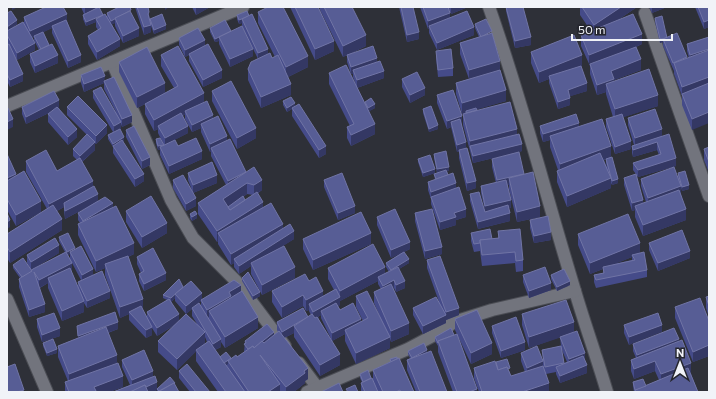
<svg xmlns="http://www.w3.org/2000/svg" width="716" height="399" viewBox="0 0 716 399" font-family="Commissioner,sans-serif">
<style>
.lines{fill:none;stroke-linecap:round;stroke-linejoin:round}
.minor-casing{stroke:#4b4d54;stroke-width:14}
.minor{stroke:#72747d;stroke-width:12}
.wall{fill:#454b89;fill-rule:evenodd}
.shaded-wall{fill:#343864}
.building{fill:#575d95;stroke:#7074a5}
</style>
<rect width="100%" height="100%" fill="#2e3038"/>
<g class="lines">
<!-- minor casing -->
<g class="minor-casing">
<g id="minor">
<path d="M489,7C522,100 546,196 575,291C585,325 597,358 607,392"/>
<path d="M645,13L709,196"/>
<path d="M112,62L171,200L193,238L236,281L285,346"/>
<path d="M7,106L243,7"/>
<path d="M7,299L47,392"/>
<path d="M299,363L317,387"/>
<path d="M307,392L408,349L440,332L454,322L492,310L575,291"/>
</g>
</g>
<!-- minor -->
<use href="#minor" class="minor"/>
</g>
<!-- wall -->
<g class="wall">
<path d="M81,7H100L99,8L103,15L107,17V13H131L139,36L123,43L115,26V23L112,24L120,46L97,60L88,44V36L98,30L96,27V22L86,26L83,19V15L84,14Z"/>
<path d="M135,7H148L150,22V19L166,29L154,34L151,26V32L144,35Z"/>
<path d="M192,7H210L196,15Z"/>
<path d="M290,7H318L334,51L315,60Z"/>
<path d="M320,7H352L366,46L350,54L377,62L384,78L357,88L365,103L375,108L369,111L375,134L351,146L347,138V127L350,126L329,84V73L356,85L353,77V74H351L347,62V55L343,57L320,10Z"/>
<path d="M399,7H413L419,39L407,42Z"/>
<path d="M420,7H448L450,17L474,35L437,50L429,33V28L428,29Z"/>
<path d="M448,7H468L451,14Z"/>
<path d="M506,7H523L531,45L515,48L506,11Z"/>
<path d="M580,7H637L615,22L642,44L636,47L641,70L614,80V81L658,106L623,117L631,149L615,154L606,127V119L613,117L606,94V92L597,95L590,74V66L581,46V35L591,31L580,15Z"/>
<path d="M649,7H667L652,13Z"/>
<path d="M695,7H709V27L704,29Z"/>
<path d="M247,11L268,54L272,58L275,57L258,23V12L308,67L288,77L291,95L261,108L248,80V69L258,59L242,26V23L239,24L237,19V15Z"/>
<path d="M7,13L17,24L9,30L24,22V17L67,21L81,62L68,68L52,33V28L43,32L58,63L35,73L30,62V54L39,50L34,40V37L32,38L35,50L17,60L12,52L23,81L10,87L7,81V45L8,44L7,42Z"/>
<path d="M655,18L667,37L687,58H689L687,51V44L709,37L692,130L682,105V96L674,74V71L663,46V42L660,43L655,22Z"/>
<path d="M475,24L500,71L506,101L477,109V110L517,134L522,151L473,163L470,151L463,125V114L466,113V112L462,114L456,94V83L469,79L460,54V43L479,37L475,28Z"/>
<path d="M210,28L231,31L253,56L230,67L219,44V41L215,42L210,32Z"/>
<path d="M179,38L205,46L222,78L203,87L189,61V55L185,57L179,45Z"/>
<path d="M436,51L453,68V76L438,77L436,58Z"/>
<path d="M531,52L582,66H581L587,91L570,96V105L558,109L549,83V79L539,83L531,63Z"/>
<path d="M161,55L204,103L213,119L246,172L262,190L257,194L263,208L283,229L294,239L276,250L295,278L262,295L251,274V266L239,274L234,267V263L231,265L218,244V241L217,242L198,214V203L226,185L211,156V151L210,152L201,132V128L192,132L185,119V114L183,116L188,133L174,140L178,146L202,159L169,174L160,155V150H158L156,143V139L164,145L158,133V129L154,131L145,114V104L137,108L119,72V62L165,93L174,88L161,66ZM247,194L253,195L245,200L243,197Z"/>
<path d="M81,75L105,81L132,122L122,127L121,124V129L120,130L124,141L123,142L144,181L135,187L113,153V147L108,139V135L113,132L93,98V91L116,112L104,89V83L84,92L81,83Z"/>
<path d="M402,79L425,95L410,103L402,87Z"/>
<path d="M212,91L256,138L237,149L212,101Z"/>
<path d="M437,95L462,123L461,124L466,148L476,188L467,191L459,158V152H457L451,127L447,129L437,103Z"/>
<path d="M283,101L295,107L326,154L319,158L292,116V109L287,112L283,105Z"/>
<path d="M22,107L59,108L77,137L68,145L48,122V114L51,112L26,124L22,114Z"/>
<path d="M67,107L107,133L96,144L95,143V150L82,162L98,201L113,208L134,254L128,257L143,310L147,317V312L167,300L163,298V295L183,288L202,299L241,292L258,328L225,348L221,342V347L215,350L220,357L231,358L237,357L244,352L245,341L274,335L278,332L277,330V322L308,317L311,315L309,311V310L306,311L303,306L282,318L272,302V291L309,281L323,296L334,290L328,279V268L385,273L389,272L386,267V263L401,253L391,258L377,225V217L410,249L404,252L409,263L399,269L405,288L396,292L394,288H393L409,334L391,342L390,339V348L356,364L345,341V334L332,341L321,318V315L318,317L340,365L320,376L294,337V333L284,338L308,379L305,381V383L294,392H281L280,391V392H218L196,361V351L177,370L158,352V341L175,325L157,336L152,328V335L146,338L129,320V314L120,318L105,275V268L96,272L78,235V224L80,223L78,220V213L93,204L65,219L64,211V207L57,211L62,230L10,263L7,258V234L47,209L26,172V161L57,171L77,160L73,156V149L87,135L67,115ZM378,281V284L381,289L374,292V303L380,317L356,296V307L363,321L361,322L340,310L338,306L340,305V301ZM175,298V301L186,314L192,309V316L197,324L179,320L171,302ZM201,301V306L196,305ZM205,337L207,342L200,348L205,343Z"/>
<path d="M423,109L438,129L429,132L423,113Z"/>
<path d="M628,118L662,136L676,166L638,177L633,170V163L659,155L657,150L633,157L632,153V146L634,145L628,125Z"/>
<path d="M540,126L579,127L611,157L618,183L612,185L611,183V188L567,207L557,182V171L558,170L550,147V140L543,142L540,133ZM606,159V163L607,168L604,160Z"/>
<path d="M126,130L150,165L142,169L126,137Z"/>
<path d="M709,147V173L704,160V149Z"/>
<path d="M7,154L16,176L41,212L16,226L7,210Z"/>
<path d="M434,154L449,171H447L448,175L456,188L466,217L456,220V225L440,230L431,204V199L428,190V182L435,180L434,174L437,173L434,158Z"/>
<path d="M418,159L435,173L423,177L418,162Z"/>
<path d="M492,159L524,174L540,217L517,222L509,189V185H507L511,208H509L510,221L478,229L470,201V194L485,210L481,193V186L496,183L492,167Z"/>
<path d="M188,173L217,183L193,193L188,180Z"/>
<path d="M678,173L689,189L682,191L681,187V194L686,220L643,236L635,217V210L632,211L624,185V178L643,203L646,202L641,186V179L678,177Z"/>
<path d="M173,180L196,206L186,211L173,188Z"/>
<path d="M324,180L355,213L338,220L324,187Z"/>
<path d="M126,211L167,233L142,248L126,222Z"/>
<path d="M415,213L442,254L425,259L415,221Z"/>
<path d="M190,214L197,218L192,221L190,218Z"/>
<path d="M530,220L551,240L534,243L530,228Z"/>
<path d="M498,231L523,260V271L516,272L515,263L482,266L480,251L474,252L471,241V233L492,239L498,238Z"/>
<path d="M578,234L640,253L647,270V277L596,288L594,282V275L603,273V269L590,274L578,245ZM632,257V260L614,264Z"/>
<path d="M59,237L75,249L93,275L110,298L87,308L84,303V312L62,321L48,288V283L40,288L45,312L29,317L19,287V279L20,278L13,268V265L32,271L65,252L59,241ZM70,254V259L68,255ZM72,263L81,280L78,282V287L71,271L72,270Z"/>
<path d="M303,239L371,244L313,270L303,249Z"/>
<path d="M649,243L690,258L658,271L649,250Z"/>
<path d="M59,253L31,270L27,263V255Z"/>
<path d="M137,257L166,280L144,291L139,281V274L141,273L137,264Z"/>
<path d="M427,260L459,315L446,320V323L423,334L413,315V308L439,302L427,268Z"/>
<path d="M523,275L551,290L529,298L523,282Z"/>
<path d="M551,275L570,285L557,291L551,279Z"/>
<path d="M242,278L260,296L253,300L242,281Z"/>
<path d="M709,296V317L706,308V297Z"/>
<path d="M675,307L709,321V356L693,362L675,318Z"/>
<path d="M522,314L574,332L585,361L587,373L560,383L556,374V372L546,374L549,392H479L474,378V368L496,364V362L510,372H509L511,376L525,372L521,361V353L543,360L542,350L561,346L560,337L529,348L522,325ZM561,348L567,362L564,363Z"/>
<path d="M37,319L60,336L42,342L37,327Z"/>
<path d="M455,319L492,354L471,364L455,330Z"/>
<path d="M624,325H662L629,345L624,333Z"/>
<path d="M77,326L118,329L108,333L117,363L123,387L109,392H65V382L68,381L58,357V346L78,338Z"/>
<path d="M492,326L525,350L501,358L492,333Z"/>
<path d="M435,337L477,392H453L438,352V346L435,341Z"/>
<path d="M679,342L698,392H634L633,386V382L646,386L659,380L655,371L634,379L631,371V360L636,358L633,351V344Z"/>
<path d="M43,343L57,353L47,356L43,346Z"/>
<path d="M408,351L427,352L447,392H416L407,370V360L410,358L408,354Z"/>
<path d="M390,359L414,392H361V383L362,382L360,378V374L373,381V370L390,362Z"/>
<path d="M122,360L153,376L157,388L175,385L179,392H157V390L152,392H113L130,385L122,367Z"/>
<path d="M179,371L210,392H190L179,378Z"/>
</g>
<!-- shaded-wall -->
<g class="shaded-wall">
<path d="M12,7H18L12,10Z"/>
<path d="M85,7H100L85,15Z"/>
<path d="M165,7H169L165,10Z"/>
<path d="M196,7H210L196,15Z"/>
<path d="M451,7H468L451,14Z"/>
<path d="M621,7H637L594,36V25Z"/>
<path d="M652,7H667L652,13Z"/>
<path d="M450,13V21L429,26V28L428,29V21Z"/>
<path d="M67,14V21L52,26V28L30,39V31Z"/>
<path d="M103,15L96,19V22L86,26V22Z"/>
<path d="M115,19V23L111,25V21Z"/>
<path d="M242,19V23L239,24V20Z"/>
<path d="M17,20V24L7,31V27Z"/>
<path d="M709,20V27L704,29V22Z"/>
<path d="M151,25V32L144,35V27Z"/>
<path d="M166,25V29L154,34V30Z"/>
<path d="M474,27V35L437,50V43Z"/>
<path d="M139,28V36L123,43V36Z"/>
<path d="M419,32V39L407,42V35Z"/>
<path d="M642,34V44L590,66V64L589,66V55Z"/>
<path d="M366,35V46L343,57V46Z"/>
<path d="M219,37V41L215,42V39Z"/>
<path d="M531,37V45L515,48V41Z"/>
<path d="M667,38L663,39V42L660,43V39Z"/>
<path d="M120,39V46L97,60V52Z"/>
<path d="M205,40V47L189,54V55L185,57V50Z"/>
<path d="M334,41V51L315,60V49Z"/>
<path d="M35,43V50L17,60V53Z"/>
<path d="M253,49V56L230,67V59Z"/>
<path d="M268,49V56L258,61V53Z"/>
<path d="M709,49V57L690,62V55Z"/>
<path d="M58,55V63L35,73V66Z"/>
<path d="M81,55V62L68,68V61Z"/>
<path d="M582,55V66L550,78L549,76V79L539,83V72Z"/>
<path d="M308,56V67L286,78V67Z"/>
<path d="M377,58V66L353,70V74H351V67Z"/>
<path d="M641,59V70L614,80V90L606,84V92L597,95V85L611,71Z"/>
<path d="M500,61V71L469,81V70Z"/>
<path d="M222,70V78L203,87V80Z"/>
<path d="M384,71V78L357,88V80Z"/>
<path d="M23,74V81L10,87V80Z"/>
<path d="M105,76L104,83L84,92V84Z"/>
<path d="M709,77V88L682,95V87Z"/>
<path d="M165,83V94L137,108V97Z"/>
<path d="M587,83V91L568,97V90Z"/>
<path d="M291,84V95L261,108V97Z"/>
<path d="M425,88V95L410,103V95Z"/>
<path d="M506,90V101L462,114V103Z"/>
<path d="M204,93V104L185,111V114L160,128L158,126V129L154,131V120Z"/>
<path d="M658,95V106L615,120V109Z"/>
<path d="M570,98V105L558,109V102Z"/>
<path d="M59,100V108L26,124V117Z"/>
<path d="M295,103V107L287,112V108Z"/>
<path d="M375,104V108L368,112V108Z"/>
<path d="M709,112V123L692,130V119Z"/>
<path d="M132,115V122L122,127V119Z"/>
<path d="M213,115V122L201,124V128L192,132V125Z"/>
<path d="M462,116V123L452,127L451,122V127L447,129V121Z"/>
<path d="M13,119V127L7,130V122Z"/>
<path d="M121,122V129L114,134V126Z"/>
<path d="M579,123V130L550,136V140L543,142V134Z"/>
<path d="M375,124V134L351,146V135Z"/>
<path d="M107,125V133L96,144V136Z"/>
<path d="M438,125V129L429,132V129Z"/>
<path d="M188,126V133L165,145V138Z"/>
<path d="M256,128V138L237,149V138Z"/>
<path d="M77,129V137L68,145V137Z"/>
<path d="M517,129V140L470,146V152V141Z"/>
<path d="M662,129V137L635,146V138Z"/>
<path d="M227,136V144L211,148V151L210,152V144Z"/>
<path d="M124,137V141L114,147L113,146V148V144Z"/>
<path d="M631,141V149L615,154V147Z"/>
<path d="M95,142V150L80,163V156Z"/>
<path d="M466,142V150H459V152H457V145Z"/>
<path d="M657,142V150L633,157V150Z"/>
<path d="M522,144V151L473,163V156Z"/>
<path d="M164,145L160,147V150H158V146Z"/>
<path d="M326,146V154L319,158V150Z"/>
<path d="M611,146V157L560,175V164Z"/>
<path d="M202,151V159L169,174V166Z"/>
<path d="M150,157V165L142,169V161Z"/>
<path d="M676,158V166L638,177V170Z"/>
<path d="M449,167V171L437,173V169Z"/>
<path d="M435,169V173L423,177V173Z"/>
<path d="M246,172L228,188V181Z"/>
<path d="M16,174V181L7,185V178Z"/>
<path d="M144,174V181L135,187V179Z"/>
<path d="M524,174V181L509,178V185L497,188V180Z"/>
<path d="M217,175V183L193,193V185Z"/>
<path d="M611,178V188L567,207V196Z"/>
<path d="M618,179V183L612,185V181Z"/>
<path d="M262,180V190L254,195V185Z"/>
<path d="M93,181V191L64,203V207L49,215V204Z"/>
<path d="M476,181V188L467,191V183Z"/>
<path d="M247,183V194L223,210V199Z"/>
<path d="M456,183V190L431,197V192Z"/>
<path d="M689,185V189L682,191V187Z"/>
<path d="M681,186V194L648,205V198Z"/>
<path d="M98,194V201L65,219V211Z"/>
<path d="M196,198V206L186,211V204Z"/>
<path d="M511,200V208L485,213V206Z"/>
<path d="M643,200V208L635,206V210L632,211V203Z"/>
<path d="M41,201V212L16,226V215Z"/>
<path d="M263,202V212L218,233V241L217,242V231Z"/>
<path d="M113,203V210L83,228V221Z"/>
<path d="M355,206V213L338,220V213Z"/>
<path d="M540,206V217L517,222V212Z"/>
<path d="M466,209V217L456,220V225L440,230V222L454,213Z"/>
<path d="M686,209V220L643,236V225Z"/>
<path d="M510,213V221L478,229V222Z"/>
<path d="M197,214V218L192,221V217Z"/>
<path d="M62,219V230L10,263V252Z"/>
<path d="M10,220V227L7,229V222Z"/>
<path d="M167,223V233L142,248V237Z"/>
<path d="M283,224V235L234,259V263L231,265V254Z"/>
<path d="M294,231V239L252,266L251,263V266L239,274V266Z"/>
<path d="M551,232V240L534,243V236Z"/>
<path d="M371,233V244L313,270V260Z"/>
<path d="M410,242V249L391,258V250Z"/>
<path d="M134,243V254L106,267L105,264V268L96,272V261Z"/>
<path d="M640,243V253L632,255V257L603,269V267V269L590,274V263Z"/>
<path d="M59,245V253L31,270V262Z"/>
<path d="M442,247V254L425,259V251Z"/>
<path d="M75,248V251L70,252V254L67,256V252Z"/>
<path d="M690,251V258L658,271V263Z"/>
<path d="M409,259V263L391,274V270Z"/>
<path d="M72,263V270L50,282L48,278V283L39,288V280Z"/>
<path d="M295,267V278L262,295V285Z"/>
<path d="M385,267V278L378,277V281L340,301V291Z"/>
<path d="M93,269V276L82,282V275Z"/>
<path d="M166,273V280L144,291V284Z"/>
<path d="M394,280V288L383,293V286Z"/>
<path d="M405,281V288L396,292V285Z"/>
<path d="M570,281V285L557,291V287Z"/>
<path d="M551,283V290L529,298V291Z"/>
<path d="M241,285V293L209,311V317L207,318V310L229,292Z"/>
<path d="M110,291V298L87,308V301Z"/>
<path d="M323,291V301L309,304V310L306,311V300Z"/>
<path d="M260,292V296L253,300V296Z"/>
<path d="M202,293V301L201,300V301L186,314V306Z"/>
<path d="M175,294V298L171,302V298Z"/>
<path d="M303,295V306L282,318V307Z"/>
<path d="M340,297V305L323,314L321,311V315L313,320V312Z"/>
<path d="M143,299V310L129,312V314L120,318V307Z"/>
<path d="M84,301V312L62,321V311Z"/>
<path d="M45,304V312L29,317V310Z"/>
<path d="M459,308V315L446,320V323L423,334V326L446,315V312Z"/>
<path d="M179,314V322L157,336V328Z"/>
<path d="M258,317V328L225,348V337Z"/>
<path d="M308,317L294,326V333L282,339V332Z"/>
<path d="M361,319V326L345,330V334L332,341V333Z"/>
<path d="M118,322V329L78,343V336Z"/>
<path d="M574,322V333L529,348V337Z"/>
<path d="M409,323V334L391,342V331Z"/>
<path d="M662,325V332L629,345V337Z"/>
<path d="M152,327V335L146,338V330Z"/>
<path d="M60,328V336L42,342V335Z"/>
<path d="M205,332V343L177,370V359Z"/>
<path d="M274,332V340L252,350Z"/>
<path d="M390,337V348L356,364V353Z"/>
<path d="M221,339V347L213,351V344Z"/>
<path d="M679,339V347L637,362V355Z"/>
<path d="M525,342V350L501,358V351Z"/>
<path d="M492,343V354L471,364V353Z"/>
<path d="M709,345V356L693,362V352Z"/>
<path d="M57,349V353L47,356V353Z"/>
<path d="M427,350V354L412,358Z"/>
<path d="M585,353V361L569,367V359Z"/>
<path d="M340,354V365L320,376V365Z"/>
<path d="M117,355V366L69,385V374Z"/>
<path d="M228,361V364L224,367V363Z"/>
<path d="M543,361V369L527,375V368Z"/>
<path d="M655,361V371L634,379V369Z"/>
<path d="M691,363V373L661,385V374Z"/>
<path d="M587,365V373L560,383V376Z"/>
<path d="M308,368V379L305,381V383L294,392H286V387Z"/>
<path d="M153,371V378L132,388V380Z"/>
<path d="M123,376V387L109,392H93L94,387Z"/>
<path d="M157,382V390L152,392H133Z"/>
<path d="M549,383V392H522Z"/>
<path d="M280,384V392H268Z"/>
<path d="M477,389V392H469Z"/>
<path d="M24,390V392H17Z"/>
</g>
<!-- building -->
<g class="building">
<path d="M46,7H63L67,14L30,31L24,17Z"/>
<path d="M99,7L103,15L86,22L83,15Z"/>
<path d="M119,7H130L131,10L111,21L107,13Z"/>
<path d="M137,7H148L149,12L148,14L151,25L144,27Z"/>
<path d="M268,7H283L308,56L286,67L258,12Z"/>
<path d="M295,7H318L334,41L315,49Z"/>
<path d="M324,7H352L366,35L343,46Z"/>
<path d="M401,7H413L419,32L407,35Z"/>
<path d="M423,7H448L450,13L428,21Z"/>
<path d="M506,7H523L531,37L515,41Z"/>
<path d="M582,7H621L594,25Z"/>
<path d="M698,7H709V20L704,22Z"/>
<path d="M11,11L17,20L7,27V13Z"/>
<path d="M130,11L139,28L123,36L115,18Z"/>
<path d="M247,11L249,16L239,20L237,15Z"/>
<path d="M467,11L474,27L437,43L429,26Z"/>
<path d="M105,14L120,39L97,52L88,36L101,28L96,19Z"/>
<path d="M162,14L166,25L154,30L150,19Z"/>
<path d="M252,14L268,49L258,53L242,19Z"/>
<path d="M633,14L642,34L589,55L581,35Z"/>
<path d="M662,16L667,38L660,39L655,18Z"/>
<path d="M486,19L492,31L481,37L475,24Z"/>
<path d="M66,20L81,55L68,61L52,26Z"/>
<path d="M225,20L231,31L215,39L210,28Z"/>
<path d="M23,22L35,43L17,53L7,35V31Z"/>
<path d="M242,26L253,49L230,59L219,37Z"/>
<path d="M198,28L205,40L185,50L179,38Z"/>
<path d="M43,32L49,45L41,49L34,36Z"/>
<path d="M492,33L500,61L469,70L460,43Z"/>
<path d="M677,33L687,57L673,63L663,39Z"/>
<path d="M574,35L582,55L539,72L531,52Z"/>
<path d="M709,37V49L690,55L687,44Z"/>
<path d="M9,44L23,74L10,80L7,74V45Z"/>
<path d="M52,44L58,55L35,66L30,54Z"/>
<path d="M208,44L222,70L203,80L189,54Z"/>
<path d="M178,46L204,93L154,120L145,104L178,86L161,55Z"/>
<path d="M373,46L377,58L351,67L347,55Z"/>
<path d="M147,47L165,83L137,97L119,62Z"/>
<path d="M636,47L641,59L611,71L614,79L597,85L590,64Z"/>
<path d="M451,49L453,68L438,70L436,51Z"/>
<path d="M709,50V77L682,87L674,63Z"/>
<path d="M270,53L272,58L278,55L291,84L261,97L248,69L251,62Z"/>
<path d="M380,61L384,71L357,80L353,70Z"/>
<path d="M346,65L375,124L351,135L347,127L354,124L329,73Z"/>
<path d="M581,66L587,83L568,90L570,98L558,102L549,76Z"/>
<path d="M101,67L105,76L84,84L81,75Z"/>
<path d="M649,69L658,95L615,109L606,84Z"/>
<path d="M500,70L506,90L462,103L456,83Z"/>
<path d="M417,72L425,88L410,95L402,79Z"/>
<path d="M114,77L132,115L122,119L104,81Z"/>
<path d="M231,81L256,128L237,138L212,91Z"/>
<path d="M709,83V112L692,119L682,94Z"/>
<path d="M101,87L121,122L114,126L93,91Z"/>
<path d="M453,90L462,116L447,121L437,95Z"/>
<path d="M54,91L59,100L26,117L22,107Z"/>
<path d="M78,96L107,125L96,136L67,107Z"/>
<path d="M291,97L295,103L287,108L283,101Z"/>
<path d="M371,98L375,104L368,108L365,102Z"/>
<path d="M207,101L213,115L192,125L185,111Z"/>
<path d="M510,102L517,129L470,141L463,114Z"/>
<path d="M299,104L326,146L319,150L292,108Z"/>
<path d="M431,106L438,125L429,129L423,109Z"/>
<path d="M57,107L77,129L68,137L48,114Z"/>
<path d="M7,108H8L13,119L7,122Z"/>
<path d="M476,108L477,110L466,113V111Z"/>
<path d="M655,109L662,129L635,138L628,118Z"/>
<path d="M181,113L188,126L165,138L158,126Z"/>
<path d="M576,114L579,123L543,134L540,126Z"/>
<path d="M622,114L631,141L615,147L606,119Z"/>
<path d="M218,116L227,136L210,144L201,124Z"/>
<path d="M460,119L466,142L457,145L451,122Z"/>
<path d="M602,119L611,146L560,164L550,136Z"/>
<path d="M134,126L150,157L142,161L126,130Z"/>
<path d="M120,129L124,137L113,144L108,135Z"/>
<path d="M87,134L95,142L80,156L73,149Z"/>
<path d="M519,134L522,144L473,156L470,146Z"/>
<path d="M669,134L676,158L638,170L633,163L661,154L657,142L633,150L632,146Z"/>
<path d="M160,138L164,145L158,146L156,139Z"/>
<path d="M196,138L202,151L169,166L160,147L175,140L178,146Z"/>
<path d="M230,139L246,172L228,181L211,148Z"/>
<path d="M122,140L144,174L135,179L113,146Z"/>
<path d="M709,147V162L704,149Z"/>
<path d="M467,148L476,181L467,183L459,150Z"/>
<path d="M46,150L57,171L80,158L93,181L49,204L26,161Z"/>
<path d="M446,151L449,167L437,169L434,154Z"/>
<path d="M519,152L524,174L497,180L492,159Z"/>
<path d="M600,153L611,178L567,196L557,171Z"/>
<path d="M7,154L16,174L7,178Z"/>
<path d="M430,155L435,169L423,173L418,159Z"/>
<path d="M612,157L618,179L612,181L606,159Z"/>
<path d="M212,162L217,175L193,185L188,173Z"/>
<path d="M254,167L262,180L254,185L247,183L223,199L230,210L257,192L263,202L217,231L198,203Z"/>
<path d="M674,167L681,186L648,198L641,179Z"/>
<path d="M446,170L448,175L436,179L434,174Z"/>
<path d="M24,171L41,201L16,215L7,199V181Z"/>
<path d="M685,171L689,185L682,187L678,173Z"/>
<path d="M533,172L540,206L517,212L509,178Z"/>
<path d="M342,173L355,206L338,213L324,180Z"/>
<path d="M453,173L456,183L431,192L428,182Z"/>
<path d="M636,174L643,200L632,203L624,178Z"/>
<path d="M183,175L196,198L186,204L173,180Z"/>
<path d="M506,180L511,200L485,206L481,186Z"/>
<path d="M94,186L98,194L65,211L64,203Z"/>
<path d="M459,187L466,209L454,213L456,217L440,222L431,197Z"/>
<path d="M679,190L686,209L643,225L635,206Z"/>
<path d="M479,192L485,212L508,205L510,213L478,222L470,194Z"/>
<path d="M151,196L167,223L142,237L126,211Z"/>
<path d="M243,196L245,200L230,210L228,207Z"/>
<path d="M105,197L113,203L83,221L78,213Z"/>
<path d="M271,203L283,224L231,254L218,233Z"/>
<path d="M53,205L62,219L10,252L7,247V234Z"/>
<path d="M116,206L134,243L96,261L78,224Z"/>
<path d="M395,209L410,242L391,250L377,217Z"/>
<path d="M432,209L442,247L425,251L415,213Z"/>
<path d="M195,211L197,214L192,217L190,214Z"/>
<path d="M361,212L371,233L313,260L303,239Z"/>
<path d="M7,213L10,220L7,222Z"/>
<path d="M628,214L640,243L590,263L578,234Z"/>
<path d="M548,216L551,232L534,236L530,220Z"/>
<path d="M290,224L294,231L239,266L234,259Z"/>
<path d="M490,229L492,239L480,240V243L474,244L471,233Z"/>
<path d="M520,229L523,260L516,261L515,252L482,255L480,240L499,238L498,231Z"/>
<path d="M682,230L690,251L658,263L649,243Z"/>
<path d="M68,233L75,248L67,252L59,237Z"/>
<path d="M55,238L59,245L31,262L27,255Z"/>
<path d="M373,244L385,267L340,291L328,268Z"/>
<path d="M81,246L93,269L82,275L70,252Z"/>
<path d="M284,246L295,267L262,285L251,263Z"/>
<path d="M153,248L166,273L144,284L139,274L144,271L137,257Z"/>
<path d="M66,252L72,263L39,280L34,272L45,304L29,310L19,279L33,269Z"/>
<path d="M404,252L409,259L391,270L386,263Z"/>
<path d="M644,252L647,270L596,280L594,275L604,273L603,267L635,260L632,255Z"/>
<path d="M128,256L143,299L120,307L105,264Z"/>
<path d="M440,256L459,308L446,312L427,260Z"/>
<path d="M23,258L32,271L22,277L13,265Z"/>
<path d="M398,267L405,281L396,285L394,280L383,286L378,277Z"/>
<path d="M545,267L551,283L529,291L523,275Z"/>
<path d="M70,268L84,301L62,311L48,278Z"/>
<path d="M564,269L570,281L557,287L551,275Z"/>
<path d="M102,271L110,291L87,301L78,282Z"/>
<path d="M248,272L260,292L253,296L242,278Z"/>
<path d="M305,274L309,281L316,277L323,291L306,300L303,295L282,307L272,291Z"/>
<path d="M179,279L183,287L171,298L163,295Z"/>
<path d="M234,280L241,285L229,292L231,296L207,310L201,300Z"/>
<path d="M191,281L202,293L186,306L175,294Z"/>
<path d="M391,284L409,323L391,331L374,292Z"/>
<path d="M336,289L340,297L313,312L309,304Z"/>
<path d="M242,291L258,317L225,337L209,311Z"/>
<path d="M367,291L390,337L356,353L345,330L368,318L356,296Z"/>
<path d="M709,296V306L706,297Z"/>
<path d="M436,297L446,315L423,326L413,308Z"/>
<path d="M700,298L709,321V345L693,352L675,307Z"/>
<path d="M169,299L179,314L157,328L147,312Z"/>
<path d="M566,300L574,322L529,337L522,314Z"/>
<path d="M199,303L221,339L213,344L192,308Z"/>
<path d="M336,303L340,310L353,303L361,319L332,333L321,311Z"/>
<path d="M141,306L152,327L146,330L129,312Z"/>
<path d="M303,308L308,317L299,322L282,332L277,322Z"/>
<path d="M477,310L492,343L471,353L455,319Z"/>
<path d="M115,312L118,322L78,336L77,326Z"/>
<path d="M54,313L60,328L42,335L37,319Z"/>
<path d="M658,313L662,325L629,337L624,325Z"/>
<path d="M186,314L205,332L177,359L158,341Z"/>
<path d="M312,314L315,318L317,317L340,354L320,365L294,326Z"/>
<path d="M516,317L525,342L501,351L492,326Z"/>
<path d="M267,324L274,332L254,348L253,346L248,349L244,344L246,343L245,341Z"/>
<path d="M106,327L117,355L69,374L58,346Z"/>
<path d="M451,328L454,335L438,341V343L435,337Z"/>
<path d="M674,328L679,339L637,355L633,344Z"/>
<path d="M279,331L308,368L304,371L305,373L286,387L260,355L280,384L268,392H249L228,361L236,355L237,357L253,346L254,348L262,341L264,343Z"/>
<path d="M577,331L585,353L569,359L560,337Z"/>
<path d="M457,334L477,389L469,392H457L438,341Z"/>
<path d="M53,339L57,349L47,353L43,343Z"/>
<path d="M682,340L691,363L661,374L655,361L634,369L631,360Z"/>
<path d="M209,341L245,392H226L196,350Z"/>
<path d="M424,343L427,350L412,358L408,351Z"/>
<path d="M537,346L543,361L527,368L521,353Z"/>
<path d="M561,346L564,363L545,367L542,350Z"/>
<path d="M144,350L153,371L132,380L122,360Z"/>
<path d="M431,351L447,392H420L407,360Z"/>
<path d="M226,352L231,358L224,363L220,357Z"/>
<path d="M583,356L587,365L560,376L556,367Z"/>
<path d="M397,357V359L391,362L390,359Z"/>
<path d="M399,358L414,392H401L400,390L396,392H383L373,370Z"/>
<path d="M507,359L510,368L508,369L507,367L498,370L496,362Z"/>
<path d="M495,361L498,370L507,367L511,376L543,366L549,383L522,392H482L474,368Z"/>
<path d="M118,363L123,376L94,387L96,391L93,392H69L65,382Z"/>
<path d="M15,364L24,390L17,392H7V367Z"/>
<path d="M187,364L210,392H196L179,371Z"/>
<path d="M688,368L698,392H636L635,390Z"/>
<path d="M368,370L371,378L363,382L360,374Z"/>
<path d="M155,376L157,382L146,387L145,385L130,392H113Z"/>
<path d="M170,377L175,383L174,384V383L159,391L157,389Z"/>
<path d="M372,378L378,392H365L361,383Z"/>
<path d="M643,379L646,386L635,390L633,382Z"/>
<path d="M174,383L179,392H158Z"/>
<path d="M339,383L343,392H321Z"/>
<path d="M145,385L148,392H130Z"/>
<path d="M355,385L358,392H348L346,389Z"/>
</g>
<!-- border -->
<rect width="716" height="399" fill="none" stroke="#f1f3f8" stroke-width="16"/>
<!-- north arrow -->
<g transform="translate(680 363)" stroke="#25262e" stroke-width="3" paint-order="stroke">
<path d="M0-3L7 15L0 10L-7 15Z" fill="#f1f3f8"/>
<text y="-6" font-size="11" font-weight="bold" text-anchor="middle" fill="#f1f3f8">N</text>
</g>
<!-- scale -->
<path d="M572 34v6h100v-6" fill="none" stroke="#f1f3f8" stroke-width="2"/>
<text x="578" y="34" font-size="12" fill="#f1f3f8" stroke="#25262e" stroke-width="3" paint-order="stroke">50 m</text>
</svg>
